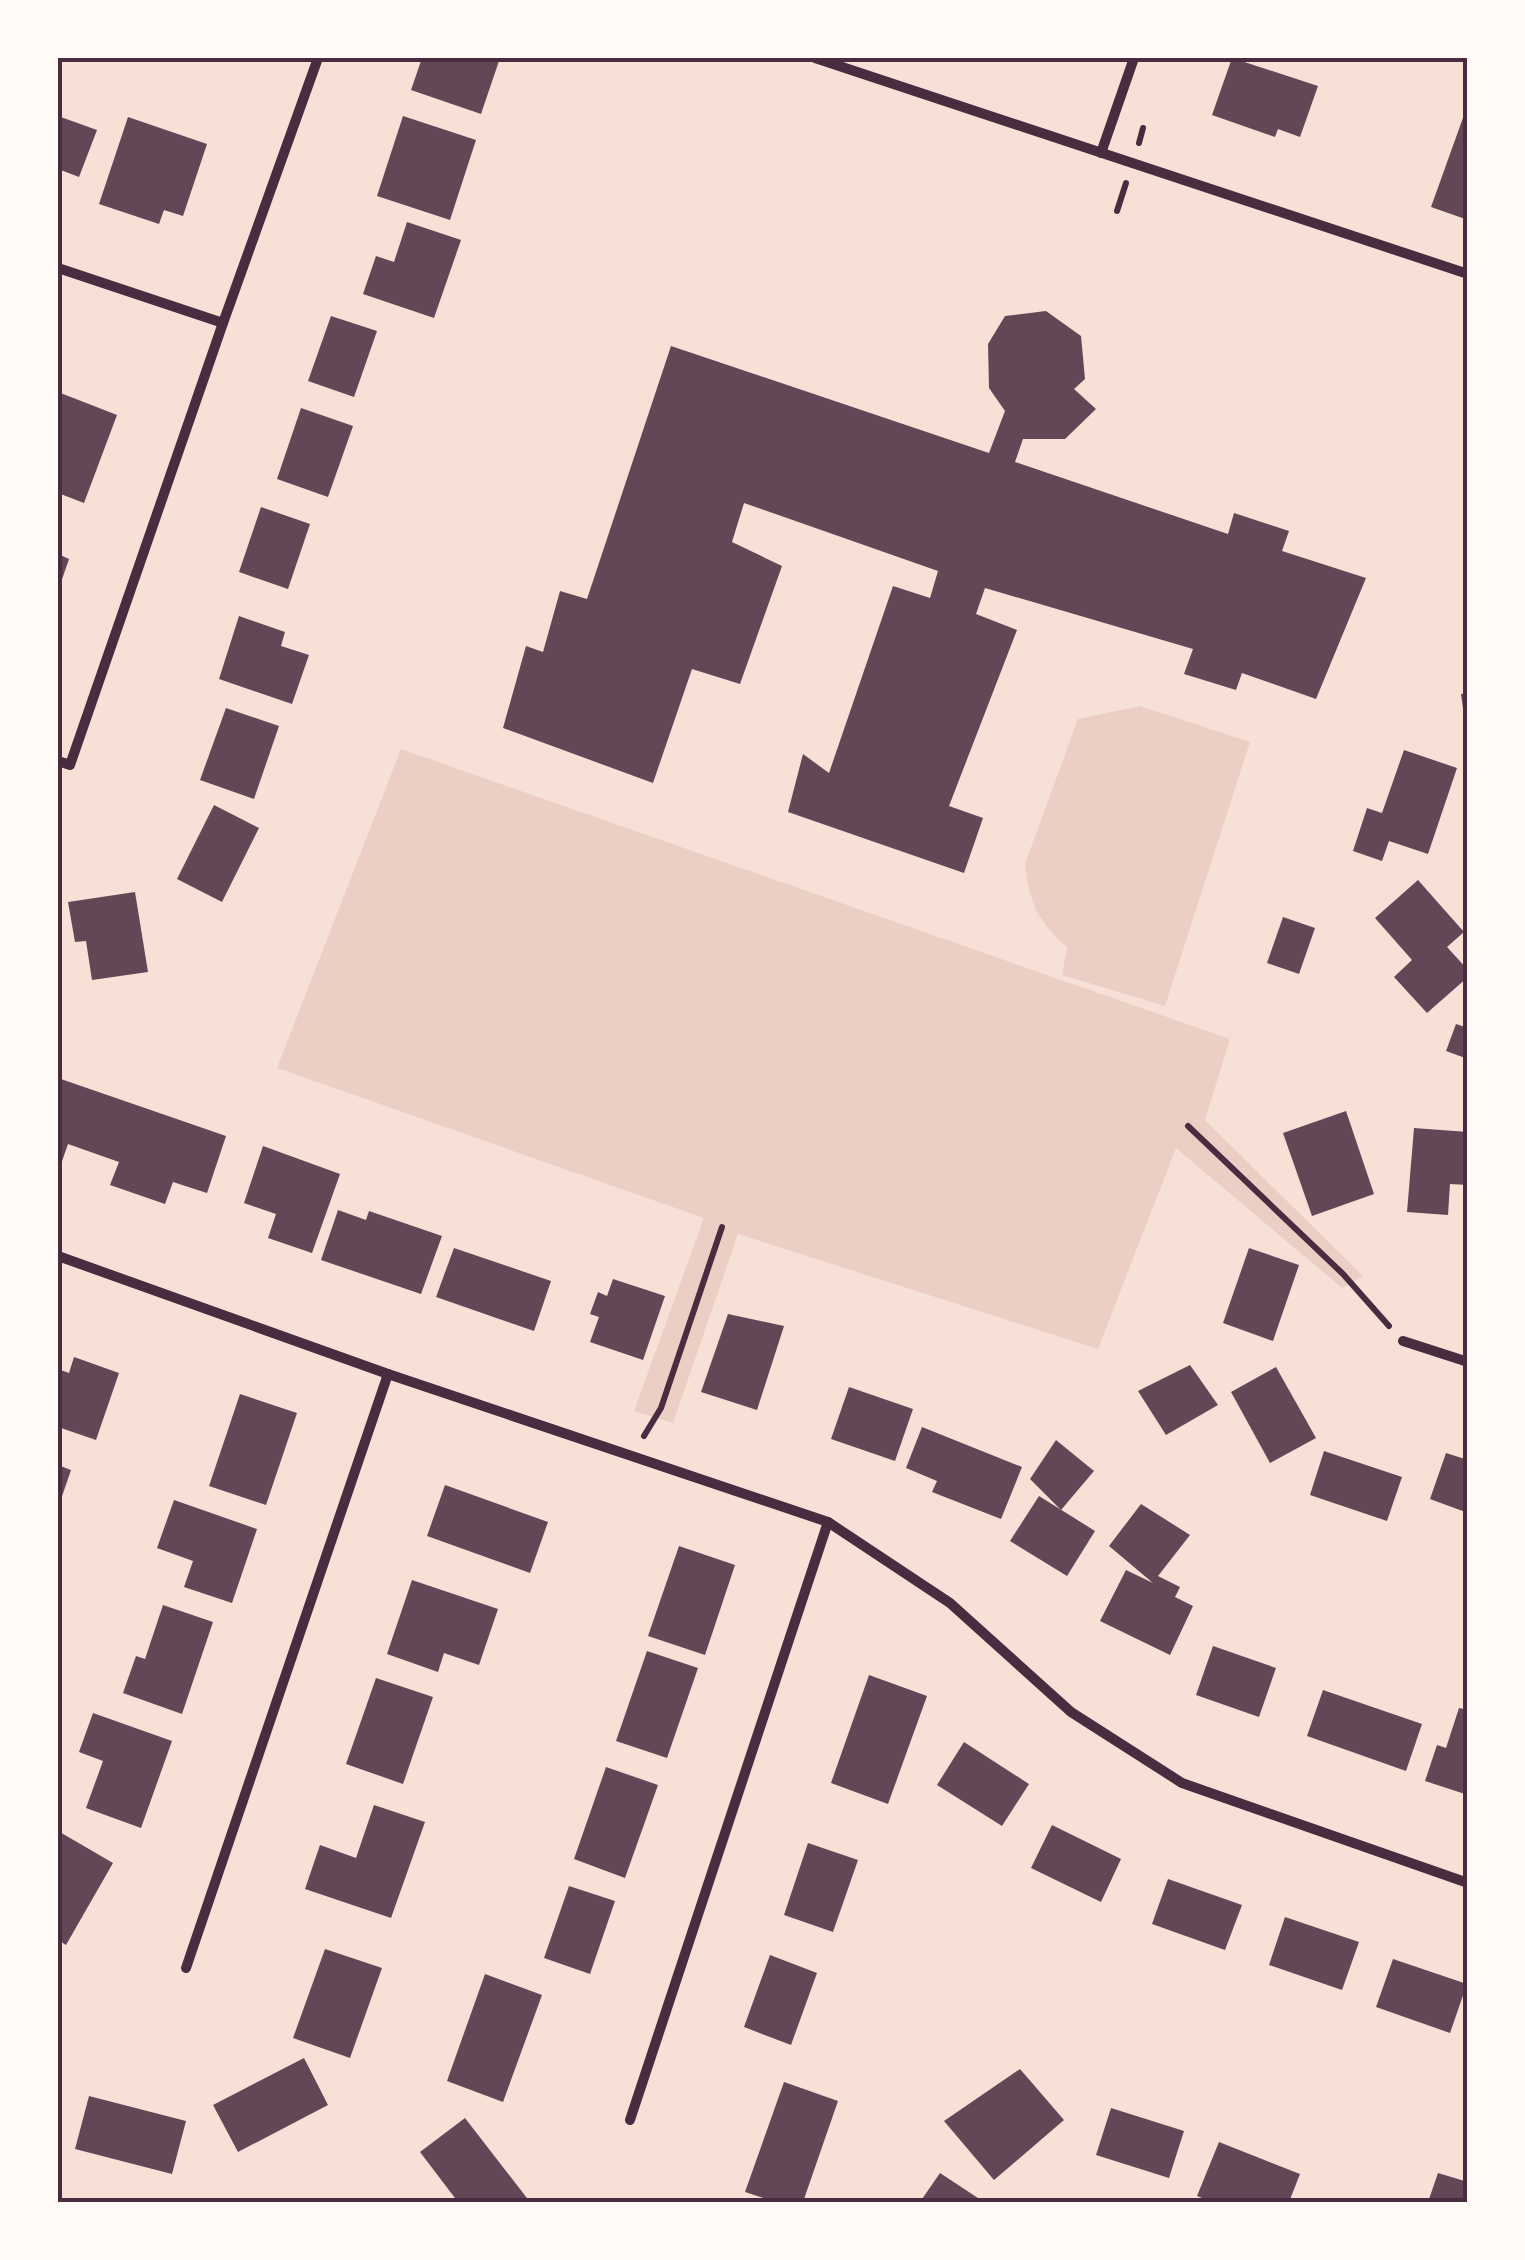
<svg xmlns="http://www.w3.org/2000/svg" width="1525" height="2260" viewBox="0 0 1525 2260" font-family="'Nunito Sans',sans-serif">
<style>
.green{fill:#ebcfc5}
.building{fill:#644757}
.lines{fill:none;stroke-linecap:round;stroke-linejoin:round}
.path{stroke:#4a2c40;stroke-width:6}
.minor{stroke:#4a2c40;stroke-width:10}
.neatline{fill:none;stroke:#4a2c40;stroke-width:4}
</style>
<rect width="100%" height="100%" fill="#f7e1d7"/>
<!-- green -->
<g class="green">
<path d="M1140,706L1250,742L1165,1006L1062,975L1067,947C1038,922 1029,902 1025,864L1078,719Z"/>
<path d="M401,749L1230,1039L1205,1120L1363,1276L1342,1288L1176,1148L1098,1349L738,1234L673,1423L634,1411L704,1218L277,1068Z"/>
</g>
<!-- building -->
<g class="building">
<path d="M422,58H500L481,114L411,90Z"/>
<path d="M1232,58L1318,86L1300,137L1278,129L1275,137L1212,115Z"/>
<path d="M1464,115L1468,116V220L1431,207Z"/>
<path d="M58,116L97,130L79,177L58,169Z"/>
<path d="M403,116L476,140L450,220L377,196Z"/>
<path d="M128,117L207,144L183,216L164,210L159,224L99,204Z"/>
<path d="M407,222L461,240L434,318L363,294L376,256L394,262Z"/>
<path d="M1046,311L1081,336L1085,379L1074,389L1096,409L1065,439H1023L1015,462L1228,534L1234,513L1289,531L1282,551L1366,578L1316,699L1242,673L1236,690L1184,674L1193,649L985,588L976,614L1017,630L949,806L983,818L964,873L788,812L803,754L829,773L893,586L930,598L938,571L744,503L732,542L782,566L740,684L692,669L653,783L503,728L526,646L543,652L560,591L587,599L671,346L989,453L1005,411L989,388L988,344L1005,316Z"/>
<path d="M331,316L377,331L354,397L308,381Z"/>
<path d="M58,392L117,415L84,503L58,493Z"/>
<path d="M301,408L353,426L328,497L277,479Z"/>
<path d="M261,507L310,524L288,589L239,572Z"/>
<path d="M58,554L69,559L58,591Z"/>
<path d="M239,616L285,632L281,646L309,655L292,704L219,679Z"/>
<path d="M1468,693V723H1465L1461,694Z"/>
<path d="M226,708L279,726L254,799L200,780Z"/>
<path d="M1404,750L1457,768L1428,854L1389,841L1382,861L1353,851L1367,808L1382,813Z"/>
<path d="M214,805L259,828L222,902L177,879Z"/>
<path d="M1418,880L1464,932L1447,947L1468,970V977L1427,1013L1394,977L1412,960L1375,918Z"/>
<path d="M135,892L148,972L92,980L86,941L75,942L68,902Z"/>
<path d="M1283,917L1315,928L1299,974L1267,963Z"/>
<path d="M1456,1024L1468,1028V1059L1446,1051Z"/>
<path d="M58,1078L226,1136L207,1193L173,1182L165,1204L110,1185L119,1162L68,1144L60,1167L58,1166Z"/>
<path d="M1346,1111L1374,1194L1312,1216L1283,1133Z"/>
<path d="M1414,1128L1468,1132V1185L1450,1184L1448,1215L1407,1212Z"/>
<path d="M263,1146L340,1174L312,1253L268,1238L276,1214L244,1203Z"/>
<path d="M338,1210L366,1220L369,1211L442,1236L421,1294L321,1260Z"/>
<path d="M454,1248L551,1281L534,1331L436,1297Z"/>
<path d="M1249,1248L1299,1265L1273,1341L1223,1323Z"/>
<path d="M613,1279L665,1296L643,1360L590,1342L599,1317L590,1314L598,1292L607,1296Z"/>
<path d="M728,1314L784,1326L757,1410L701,1392Z"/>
<path d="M74,1357L119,1373L96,1440L58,1427V1369L69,1373Z"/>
<path d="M1190,1365L1218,1405L1166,1435L1138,1391Z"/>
<path d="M1276,1367L1316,1438L1270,1463L1231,1392Z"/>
<path d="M849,1387L913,1409L895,1461L831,1439Z"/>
<path d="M240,1394L297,1413L266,1505L209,1486Z"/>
<path d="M922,1427L1022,1467L1001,1519L932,1492L937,1481L906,1468Z"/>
<path d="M1056,1440L1094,1471L1061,1510L1030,1479Z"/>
<path d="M1324,1451L1402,1477L1387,1521L1310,1495Z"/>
<path d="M1446,1453L1468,1460V1513L1430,1499Z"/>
<path d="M58,1465L71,1470L58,1508Z"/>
<path d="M445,1485L548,1522L530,1573L427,1536Z"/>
<path d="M1039,1496L1095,1531L1067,1576L1010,1541Z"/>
<path d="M174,1500L257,1529L232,1603L184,1587L193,1561L157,1548Z"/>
<path d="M1141,1504L1190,1535L1158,1576L1180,1587L1175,1597L1193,1606L1170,1655L1100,1621L1126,1570L1153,1583L1109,1546Z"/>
<path d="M679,1546L735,1565L705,1655L648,1636Z"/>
<path d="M412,1580L498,1609L479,1665L444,1653L438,1672L387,1654Z"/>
<path d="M163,1605L213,1622L182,1714L123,1693L136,1656L145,1659Z"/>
<path d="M1213,1646L1276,1668L1259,1717L1196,1695Z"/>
<path d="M647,1651L698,1668L667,1758L616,1741Z"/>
<path d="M869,1675L927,1696L888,1804L831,1783Z"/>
<path d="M376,1678L433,1697L403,1784L346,1764Z"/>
<path d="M1323,1690L1422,1724L1406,1771L1307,1736Z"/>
<path d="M1459,1708L1468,1710V1795L1425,1781L1437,1745L1446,1748Z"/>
<path d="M93,1713L172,1741L141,1828L86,1808L103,1761L79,1752Z"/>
<path d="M964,1742L1029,1784L1002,1826L937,1785Z"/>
<path d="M606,1767L658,1785L625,1878L574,1859Z"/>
<path d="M374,1805L425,1822L391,1918L305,1889L320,1845L356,1858Z"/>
<path d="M1052,1825L1121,1859L1101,1902L1031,1868Z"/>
<path d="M58,1831L113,1863L66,1945L58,1940Z"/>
<path d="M808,1843L858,1860L833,1932L784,1915Z"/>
<path d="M1168,1879L1242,1905L1225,1950L1152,1924Z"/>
<path d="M569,1886L615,1901L590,1974L544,1958Z"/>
<path d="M1285,1917L1359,1942L1342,1990L1269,1965Z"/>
<path d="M325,1949L382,1968L350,2058L293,2038Z"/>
<path d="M770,1955L817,1973L791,2045L744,2027Z"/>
<path d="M1393,1959L1467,1984L1450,2033L1376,2007Z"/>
<path d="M485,1974L542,1995L503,2102L447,2081Z"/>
<path d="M304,2058L328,2105L238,2152L213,2105Z"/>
<path d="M1020,2069L1064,2120L994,2180L944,2121Z"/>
<path d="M784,2082L838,2101L803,2202H775L745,2192Z"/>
<path d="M89,2096L186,2121L172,2174L75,2149Z"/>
<path d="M1111,2108L1184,2131L1169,2178L1096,2155Z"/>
<path d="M465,2118L530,2202H458L420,2152Z"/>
<path d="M1219,2142L1300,2174L1289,2202H1212L1197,2196Z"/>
<path d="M940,2173L984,2202H920Z"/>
<path d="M1438,2173L1468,2182V2202H1428Z"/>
</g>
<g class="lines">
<!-- path -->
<g class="path">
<path d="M1139,143L1143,128"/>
<path d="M1117,211L1126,183"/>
<path d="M1188,1126L1343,1274L1389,1326"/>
<path d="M644,1436L661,1408L722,1227"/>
</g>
<!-- minor -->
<g class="minor">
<path d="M815,58L1468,274"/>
<path d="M1101,153L1134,58"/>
<path d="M58,268L223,323"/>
<path d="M58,761L70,765L223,323L318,58"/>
<path d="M58,1256L388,1374L828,1522L950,1603L1071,1712L1182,1783L1468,1883"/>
<path d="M1403,1341L1468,1362"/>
<path d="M186,1968L388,1374"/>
<path d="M630,2120L828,1522"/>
</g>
</g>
<!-- border -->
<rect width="1525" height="2260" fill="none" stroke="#fffaf5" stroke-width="120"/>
<rect x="60" y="60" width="1405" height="2140" class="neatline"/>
</svg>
